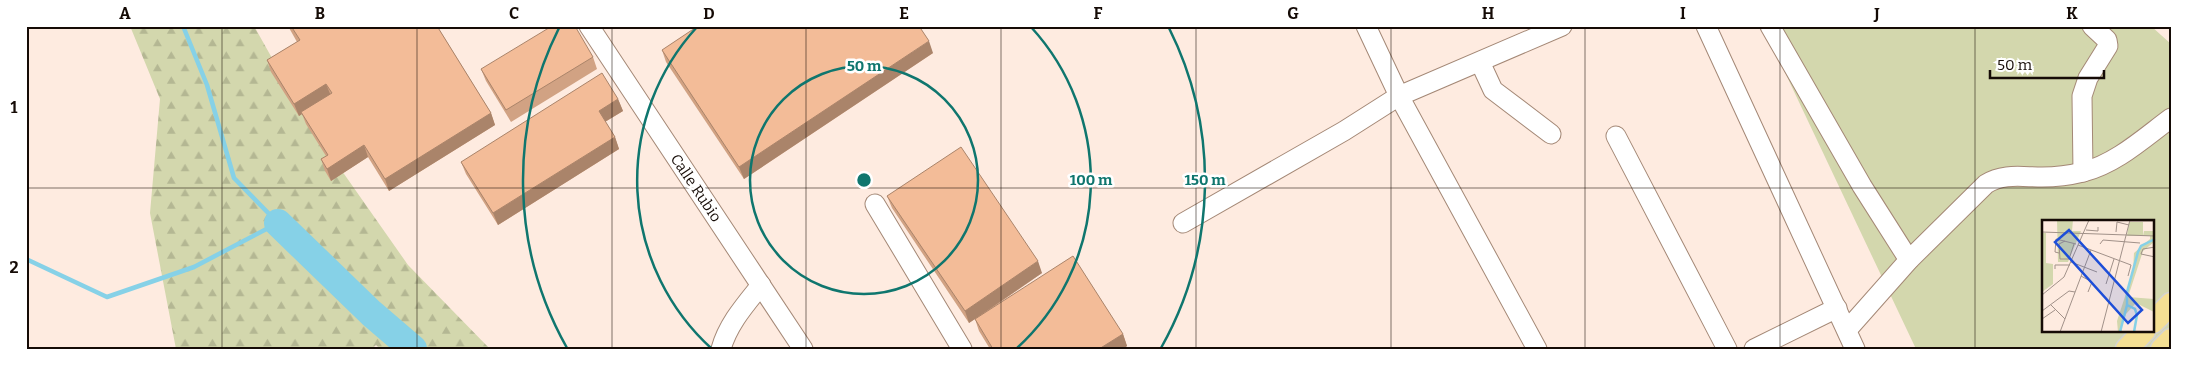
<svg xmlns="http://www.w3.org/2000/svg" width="2197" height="375" viewBox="0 0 2197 375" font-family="Bitter,serif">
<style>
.green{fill:#d3d7ad;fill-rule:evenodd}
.forest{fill:url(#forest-firs)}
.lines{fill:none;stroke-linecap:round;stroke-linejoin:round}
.stream{stroke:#86d1e7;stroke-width:4.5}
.river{stroke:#86d1e7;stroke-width:28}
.minor-casing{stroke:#a48876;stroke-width:21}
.major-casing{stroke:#d5d3d2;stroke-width:25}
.minor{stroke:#fff;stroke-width:19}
.major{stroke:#f5df93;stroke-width:22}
.wall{fill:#d1a283}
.shaded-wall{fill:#aa846a}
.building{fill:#f3bc98;stroke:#aa846a}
.grid{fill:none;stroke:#150b06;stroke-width:1;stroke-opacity:0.55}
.ring{fill:none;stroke:#0f766e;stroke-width:2.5}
.labels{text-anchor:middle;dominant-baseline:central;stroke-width:5;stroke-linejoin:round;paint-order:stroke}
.street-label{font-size:15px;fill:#150b06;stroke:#fff}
.inset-river{fill:none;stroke:#86d1e7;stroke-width:2.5}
.inset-road{fill:none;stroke:#a19189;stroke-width:1}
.view{fill:#1d4ed8;fill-opacity:0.15;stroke:#1d4ed8;stroke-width:2.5}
.inset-edge{fill:none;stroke:#150b06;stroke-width:2.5}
.centre{fill:#0f766e;stroke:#fff;stroke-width:2.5}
.ring-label{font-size:15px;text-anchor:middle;font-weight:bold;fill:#0f766e;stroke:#fff;stroke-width:5;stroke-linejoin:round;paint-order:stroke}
.neatline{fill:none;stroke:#150b06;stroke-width:2}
.grid-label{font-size:16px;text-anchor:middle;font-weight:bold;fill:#150b06}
</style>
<defs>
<pattern id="forest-firs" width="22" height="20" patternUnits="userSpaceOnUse" patternTransform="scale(1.25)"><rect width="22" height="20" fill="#d3d7ad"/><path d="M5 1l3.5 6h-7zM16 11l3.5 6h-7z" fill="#b4b793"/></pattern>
</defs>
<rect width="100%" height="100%" fill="#feebe0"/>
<!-- green -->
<path class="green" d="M1763,26H2151L2171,44V349H1916ZM2043,221H2153V331H2043Z"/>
<!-- forest -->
<path class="forest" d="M130,26H254L309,124L408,265L490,349H380L376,345L372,349H176L150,213L160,99Z"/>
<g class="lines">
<!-- stream -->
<path class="stream" d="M26,259L107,297L194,267L278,223L234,178L207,85L183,26"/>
<!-- river -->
<path class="river" d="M278,223L371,313L413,349"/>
<!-- minor casing -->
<g class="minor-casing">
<g id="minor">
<path d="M589,26L803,349"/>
<path d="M1366,26L1399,96L1537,349"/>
<path d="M1706,26L1855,349"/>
<path d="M1770,26L1862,186L1909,260"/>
<path d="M1480,62L1493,90L1551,134"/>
<path d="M1616,136L1727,349"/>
<path d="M2083,172L2082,96L2088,78L2108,46L2107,40L2092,26"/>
<path d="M875,204L962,349"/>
<path d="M1183,223L1344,131L1399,96L1562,26"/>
<path d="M1847,330L1909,260L1986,184C2003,173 2022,177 2042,177C2055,177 2071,175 2083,172C2116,164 2145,137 2171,118"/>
<path d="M721,349C728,324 745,305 761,285"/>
<path d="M1754,349L1837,308"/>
</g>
</g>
<!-- major casing -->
<g class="major-casing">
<g id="major">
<path d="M2153,322L2171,304"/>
<path d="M2127,349L2144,331"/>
<path d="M2162,349L2171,340"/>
</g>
</g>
<!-- minor -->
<use href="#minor" class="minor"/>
<!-- major -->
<use href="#major" class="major"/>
</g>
<!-- wall -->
<g class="wall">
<path d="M288,26H437L491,113L495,125L389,191L368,157L331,181L325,171L321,159L326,156L306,124L302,114L299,116L271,72L267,60L297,42Z"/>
<path d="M662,50L933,53L744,179L666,62Z"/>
<path d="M593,57L597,69L511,122L486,81L481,69Z"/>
<path d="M618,99L623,111L605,122L615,137L619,149L498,225L466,174L461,162Z"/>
<path d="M887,196L1042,273L985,313L1123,334L1127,346L1123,349H990L979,331L975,319L969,323L892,208Z"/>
</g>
<!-- shaded-wall -->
<g class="shaded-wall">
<path d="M929,41L933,53L744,179L739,167Z"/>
<path d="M326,84L331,96L301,112L302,114L299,116L294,104Z"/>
<path d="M618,99L623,111L603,123L599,111Z"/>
<path d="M491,113L495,125L389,191L385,179Z"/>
<path d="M615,137L619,149L498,225L493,213Z"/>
<path d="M364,145L368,157L331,181L327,169Z"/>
<path d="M1038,261L1042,273L969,323L965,311Z"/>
<path d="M1123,334L1127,346L1123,349H1099Z"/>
</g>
<!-- building -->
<g class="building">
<path d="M291,26H437L491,113L385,179L364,145L327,169L321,159L328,155L301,112L332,93L326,84L294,104L267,60L300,40Z"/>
<path d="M552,26H575L593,57L506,110L481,69Z"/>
<path d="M698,26H919L929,41L739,167L662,50Z"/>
<path d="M602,73L618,99L599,111L615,137L493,213L461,162Z"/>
<path d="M961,147L1038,261L965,311L887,196Z"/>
<path d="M1073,256L1123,334L1099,349H993L975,319Z"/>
</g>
<!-- grid -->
<path class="grid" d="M222,26V349M417,26V349M612,26V349M806,26V349M1001,26V349M1196,26V349M1391,26V349M1585,26V349M1780,26V349M1975,26V349M26,188H2171"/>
<!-- distance rings -->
<g class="ring">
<circle cx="864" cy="180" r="114"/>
<path d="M712 349A227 227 0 0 1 697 27M1031 27A227 227 0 0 1 1016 349"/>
<path d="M567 348A341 341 0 0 1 559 28M1169 28A341 341 0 0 1 1161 348"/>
</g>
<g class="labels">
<!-- street labels -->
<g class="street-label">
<text transform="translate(696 188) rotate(56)">Calle Rubio</text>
</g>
</g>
<!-- overview -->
<g transform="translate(2042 220)">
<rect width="112" height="112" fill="#feebe0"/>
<path d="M15,0H31L30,11H39L26,42H16ZM87,2H101V16H85ZM0,13H4V43L11,44V64L0,72Z" fill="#d3d7ad"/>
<path d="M102,11H112V22L101,31L86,77L112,79V92L94,83L84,94L79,105L80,112H76L75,101L91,52L92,33L108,19V16H101Z" fill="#d3d7ad"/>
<path class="inset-river" d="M85,85V72L96,32L99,26L113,19M78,112L85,85L93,89L95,95L92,112"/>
<path class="inset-road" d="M88,1H113M44,10L56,11V7M0,12L113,16M74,12L75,2L87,5M23,21L17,24L18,39H27L32,24M58,24L61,20L98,23M36,25L89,45L86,56M113,27L101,29L99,34L113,37M17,33L13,32L14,19L34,24M29,42L55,52M13,49V45H28M39,56L50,62L46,72M64,64L72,39M0,75L22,57L47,0M9,85L23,99M0,91L27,71L33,72M0,99L13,90M18,112L49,30M59,112L88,0"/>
<path class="view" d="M27,10L100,90L86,103L13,22Z"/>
<rect width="112" height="112" class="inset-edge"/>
</g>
<circle cx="864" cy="180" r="8" class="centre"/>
<g class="ring-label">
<text x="864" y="71">50 m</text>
<text x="1091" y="185">100 m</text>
<text x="1205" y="185">150 m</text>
</g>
<!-- border -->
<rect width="2197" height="375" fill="none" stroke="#ffffff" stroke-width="55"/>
<!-- scale -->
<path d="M1990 70v8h114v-8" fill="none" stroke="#150b06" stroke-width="2.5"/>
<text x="1997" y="70" font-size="15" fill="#150b06" stroke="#ffffff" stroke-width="4" paint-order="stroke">50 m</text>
<rect x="28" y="28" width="2142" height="320" class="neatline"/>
<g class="grid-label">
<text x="125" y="19">A</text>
<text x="320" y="19">B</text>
<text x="514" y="19">C</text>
<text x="709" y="19">D</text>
<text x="904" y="19">E</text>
<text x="1098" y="19">F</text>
<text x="1293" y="19">G</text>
<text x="1488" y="19">H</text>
<text x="1683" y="19">I</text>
<text x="1877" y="19">J</text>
<text x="2072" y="19">K</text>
<text x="14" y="113">1</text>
<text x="14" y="273">2</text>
</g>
</svg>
